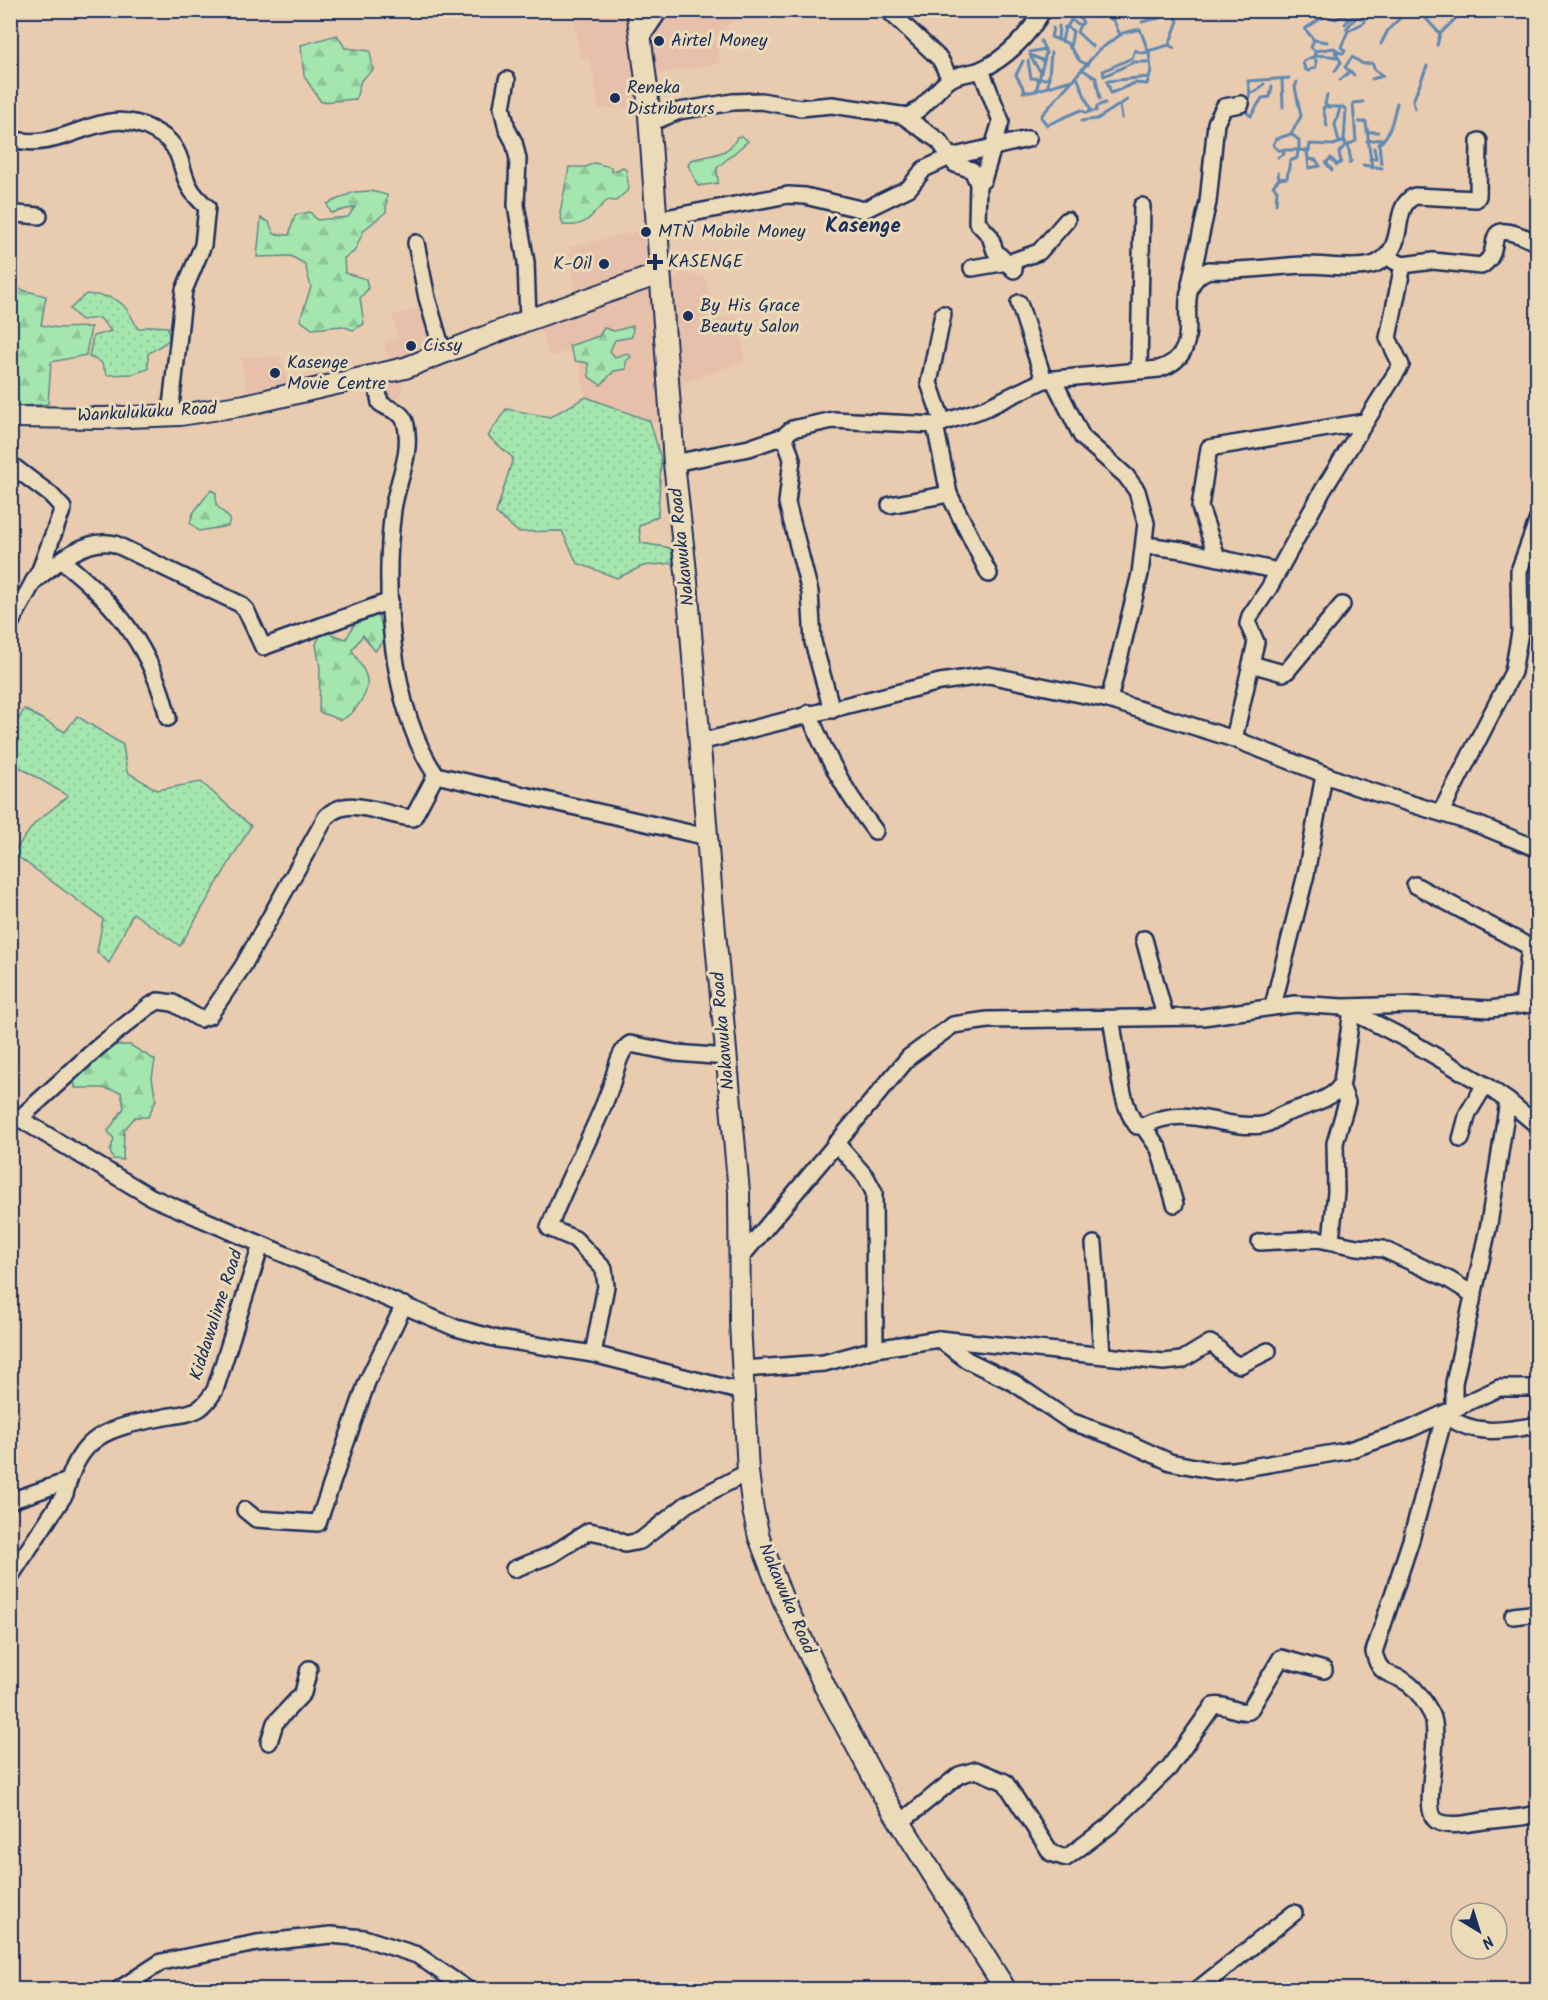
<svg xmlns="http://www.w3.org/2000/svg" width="1548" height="2000" viewBox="0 0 1548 2000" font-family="Kalam,sans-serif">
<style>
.built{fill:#e7c0ab}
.green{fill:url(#green-dots);stroke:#608a86;stroke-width:1.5}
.forest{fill:url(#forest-firs);stroke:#608a86;stroke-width:1.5}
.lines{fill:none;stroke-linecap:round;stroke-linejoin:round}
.stream{stroke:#5e88b2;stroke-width:3}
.minor-casing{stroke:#1b2f5e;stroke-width:20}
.major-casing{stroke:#1b2f5e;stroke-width:24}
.minor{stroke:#ecdbb8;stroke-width:15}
.major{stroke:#ecdbb8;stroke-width:20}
.poi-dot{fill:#1b2f5e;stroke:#ecdbb8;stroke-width:2}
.labels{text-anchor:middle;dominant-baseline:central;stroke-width:6;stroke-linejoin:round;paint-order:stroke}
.poi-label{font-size:18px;fill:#1b2f5e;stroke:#ecdbb8;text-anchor:start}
.street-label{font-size:18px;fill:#1b2f5e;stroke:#ecdbb8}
.quarter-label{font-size:21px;font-weight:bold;fill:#1b2f5e;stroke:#ecdbb8}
</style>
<defs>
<pattern id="green-dots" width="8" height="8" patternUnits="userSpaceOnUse" patternTransform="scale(1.5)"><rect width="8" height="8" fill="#a5e6af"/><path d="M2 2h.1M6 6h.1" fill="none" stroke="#8dc699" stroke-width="1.8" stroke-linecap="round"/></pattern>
<pattern id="forest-firs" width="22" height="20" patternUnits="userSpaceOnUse" patternTransform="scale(1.5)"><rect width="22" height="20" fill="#a5e6af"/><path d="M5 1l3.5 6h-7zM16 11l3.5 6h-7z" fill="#8dc699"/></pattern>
</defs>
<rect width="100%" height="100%" fill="#e9cbb0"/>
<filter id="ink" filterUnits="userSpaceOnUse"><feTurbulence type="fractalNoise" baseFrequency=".0167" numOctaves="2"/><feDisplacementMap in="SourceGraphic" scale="12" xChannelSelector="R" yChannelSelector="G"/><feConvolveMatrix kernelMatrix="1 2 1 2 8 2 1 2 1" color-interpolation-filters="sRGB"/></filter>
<g filter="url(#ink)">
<!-- built -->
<g class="built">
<path d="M572,11H630L641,107L598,108L594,74L588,58L581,59Z"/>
<path d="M667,11H729L736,18L716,36L721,69L719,63L652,75L649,38Z"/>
<path d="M650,228L652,272L577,301L569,247Z"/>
<path d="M683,273L705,277L714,320L737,316L745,360L674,387L664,287Z"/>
<path d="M652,281L660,398V424L586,400L576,348L550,357L538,323Z"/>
<path d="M428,306L441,348L391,365L384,343L398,337L392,316Z"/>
<path d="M280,356L291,390L249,402L241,358Z"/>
<path d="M404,372L400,397L376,401L374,380Z"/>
</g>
<!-- green -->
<g class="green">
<path d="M86,294C119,297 123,299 138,329L152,326L168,327L169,340L148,354V369L133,374L107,375L101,362L89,357L93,336L111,331L100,318L81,320L70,309Z"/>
<path d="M586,397L650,421L661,459L658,516L639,526L641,543L671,548L673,563L643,566L617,578L577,563L562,531L518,532L496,513L513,458L488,436L506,409L550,417Z"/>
<path d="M24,709L65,732L77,716L123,745L127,772L157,790L201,782L251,826L180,946L133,913L109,963L97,952L103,919L13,853L35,823L68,796L11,762V734Z"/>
</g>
<!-- forest -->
<g class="forest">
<path d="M337,35L345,48L370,51L373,70L361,80L356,99L321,102L304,76L301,45Z"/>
<path d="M742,136L748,141L717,168L718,183L698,186L688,165L691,160C708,155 730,156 737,137Z"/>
<path d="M594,163L611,167L612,172L623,167L626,170L629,189L616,201L608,200C591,213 589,228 563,225L560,213L569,167H586Z"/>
<path d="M371,191L387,195L386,212L364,230L354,252L344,258L345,273L366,279L368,289L360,298L364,324L353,330L342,326L312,329L300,320L311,287L305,264L291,256L257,257L261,218L269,222L274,234L289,235L295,215L310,212L317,220L348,217L355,207L331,213L327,204L354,192Z"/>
<path d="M11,287L46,296L41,325L58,328L91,327L86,355L51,362L48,404L11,407Z"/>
<path d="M633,326L632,337L615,340L610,351L615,357L627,353L631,357L626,361V369L614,371L601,385L589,377L588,363L575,361L569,346L599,336L604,328L614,331Z"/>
<path d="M211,490L216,493V505L230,519L228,526L199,531L190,523L193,513Z"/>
<path d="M376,612L387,636L375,651L363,635L352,650C363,670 375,680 361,701C355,710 351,715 341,720L319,712L320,668L316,644L322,631L346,639L358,618Z"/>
<path d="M108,1045H130L155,1060L152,1078L156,1100L148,1117H135L124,1130L123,1160L113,1159L110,1151L114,1139L108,1131L124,1108L121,1092L102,1088H75L74,1076Z"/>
</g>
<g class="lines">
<!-- stream -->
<g class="stream">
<path d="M1096,10L1114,21L1120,35"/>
<path d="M1126,10L1129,14L1140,15"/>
<path d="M1156,10L1157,19"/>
<path d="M1352,10L1359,15L1370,10"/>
<path d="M1419,11L1440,34L1437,45"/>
<path d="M1073,15L1081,19L1083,23L1080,25"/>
<path d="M1142,22L1174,14L1178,21L1169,45"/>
<path d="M1345,24L1355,13"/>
<path d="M1053,28L1051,37L1067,43L1080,61L1088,65"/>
<path d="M1346,29L1358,15"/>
<path d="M1440,34L1464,10"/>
<path d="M1058,40L1059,26"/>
<path d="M1314,40L1305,29L1326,15L1335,19L1342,16L1350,19"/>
<path d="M1062,41L1065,27"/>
<path d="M1381,44L1388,30L1408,10"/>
<path d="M1070,48L1073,31L1067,27L1071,20L1080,25L1077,32L1093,47"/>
<path d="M1315,51L1311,47L1314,40L1327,42"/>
<path d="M1030,52L1045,49"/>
<path d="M1149,52L1151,71L1147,84L1135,83L1111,93L1107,81L1149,77"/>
<path d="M1149,52L1141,53L1135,50L1132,58L1103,71L1104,76L1134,62H1150"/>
<path d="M1030,55L1044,61"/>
<path d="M1031,58L1040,71"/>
<path d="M1314,58L1315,51L1334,48L1338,51"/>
<path d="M1316,60V67L1308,71L1305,69L1303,62C1312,55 1325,54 1336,57"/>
<path d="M1023,61L1016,75L1025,91"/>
<path d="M1028,61L1031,78L1048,79"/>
<path d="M1341,62L1335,52L1343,53L1345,51L1341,47L1348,31L1365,22L1358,14"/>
<path d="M1083,70L1096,78L1100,99"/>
<path d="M1335,71L1341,62"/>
<path d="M1354,75L1345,67L1352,57L1363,64L1372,63L1375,70L1383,76L1372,79"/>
<path d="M1282,79L1283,107"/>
<path d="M1340,80L1349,72"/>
<path d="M1297,82L1295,87L1301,116L1291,134L1276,139L1273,145L1278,150H1299"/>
<path d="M1272,86L1270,97L1262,98L1251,116L1245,111L1250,93L1248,81L1289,78"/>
<path d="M1048,87L1051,53"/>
<path d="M1036,91L1046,53L1041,41"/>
<path d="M1023,92H1031L1075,79"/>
<path d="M1250,93L1257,91L1264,84"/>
<path d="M1327,95L1325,104L1328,107H1343L1346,110L1344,141"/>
<path d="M1120,105L1122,118"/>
<path d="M1326,106L1323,108L1327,126"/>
<path d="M1415,109L1413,101L1427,66"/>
<path d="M1092,111H1096L1097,106L1105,103"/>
<path d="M1041,116L1099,50L1123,33L1140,29L1148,51L1169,45L1174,48"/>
<path d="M1041,117L1047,125L1081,110L1086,113L1091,111L1077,77"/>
<path d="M1081,121L1097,119L1127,100"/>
<path d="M1359,122H1366L1372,168"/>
<path d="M1367,132H1378"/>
<path d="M1291,134L1299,140V150L1309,151L1310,144L1333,145L1345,141L1346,145L1339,152L1341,162L1337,165L1331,158L1326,163L1332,170"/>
<path d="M1367,141L1383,139"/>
<path d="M1339,142L1335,125L1340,108"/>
<path d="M1307,151L1309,168L1320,166L1316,160L1308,159"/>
<path d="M1278,157L1284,154L1283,150"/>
<path d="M1370,159L1376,158L1374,148"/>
<path d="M1349,163L1351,161L1348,145L1356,141L1353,103L1363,102"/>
<path d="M1381,163L1379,144C1392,133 1392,120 1397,103"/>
<path d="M1363,165L1382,168"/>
<path d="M1279,179L1287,178L1290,161L1297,158L1298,151"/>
<path d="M1276,204L1277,190L1273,186L1279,179L1278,173"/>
</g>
<!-- minor casing -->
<g class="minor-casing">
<g id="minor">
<path d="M888,10L940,59L950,79"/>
<path d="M641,38L660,10"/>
<path d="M981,70L1001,121L983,180"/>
<path d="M507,80L502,107L507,129L514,142L518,159L516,205L526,262L528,320"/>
<path d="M902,115L939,141L955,164L972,170L978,183L977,222L990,236L995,251L1014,270"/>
<path d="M648,124L679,111L733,102L761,101L800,108L832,105L907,116C924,110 935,90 949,80C958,73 970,74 980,70C1006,59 1029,35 1043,10"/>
<path d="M10,139C68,154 100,101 153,130C158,133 164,136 168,140C182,153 181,171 189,186C193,194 200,201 207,207L203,245L184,290L170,415"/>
<path d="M10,217L17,214L39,216"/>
<path d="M655,220L788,195L805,196L864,210L909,188L924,169L950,157L1028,139"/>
<path d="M416,243L427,298L443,353"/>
<path d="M1394,261L1403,265L1433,261L1481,266C1509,250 1473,213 1538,243"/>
<path d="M972,268L1013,261L1039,252L1067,220"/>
<path d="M1190,284L1208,202L1216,123L1224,107L1241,104"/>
<path d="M1019,303L1044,380"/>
<path d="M1139,370L1142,206"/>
<path d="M375,375L380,403C390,411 403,410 406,425C412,456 397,481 393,510C383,589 390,708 436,775L707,837"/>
<path d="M1053,379L1082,437L1126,476L1137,491L1146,523L1140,574L1109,700"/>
<path d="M943,423L929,383L943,314"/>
<path d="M935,425L949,494L989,574"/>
<path d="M784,436L792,459L787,503L810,592L813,642L832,710"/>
<path d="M674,463L749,448L784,436L792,429L833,420L935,425L984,409L1044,380L1159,369C1216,351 1162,288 1209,270C1241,272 1274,266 1306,265C1326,265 1347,269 1367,266C1376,265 1384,260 1390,252C1403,235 1394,205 1415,196L1476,199L1478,196L1479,141"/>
<path d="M10,464L51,495L63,508L40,570L10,624"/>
<path d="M890,505L949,494"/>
<path d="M1145,545L1182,550L1278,571"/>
<path d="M1217,557L1200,507L1209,448L1364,422"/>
<path d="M62,561C116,603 153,650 168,718"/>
<path d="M33,582C54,565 86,536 115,544L240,604L246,610L263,647L390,601"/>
<path d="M1251,664L1283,673L1287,671L1342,605"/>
<path d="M809,713C825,755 847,795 875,831"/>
<path d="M1234,739L1256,642L1248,624L1250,616L1269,588L1323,490L1401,365L1388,338L1403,265"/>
<path d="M700,742L940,682L989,675L1109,700L1234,739L1354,786L1479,825L1538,849"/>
<path d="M1441,812L1513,672L1520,632L1519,571L1538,519"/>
<path d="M1415,885L1530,947L1523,1005"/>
<path d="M1144,939L1165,1016"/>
<path d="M1273,1006L1306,874L1324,775"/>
<path d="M1345,1008L1406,1039L1485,1085L1508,1101L1489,1224L1454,1383V1406L1459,1407"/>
<path d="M1111,1019C1118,1050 1118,1103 1137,1126H1143L1159,1149L1175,1204"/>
<path d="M1508,1101L1538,1126"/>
<path d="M10,1113L151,1197L456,1328L498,1339L593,1354L743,1392"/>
<path d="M19,1119L98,1047L148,1007L158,1001L173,1003L200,1019L209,1016L243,966L326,817C350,793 385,817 413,818L436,775"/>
<path d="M1143,1126C1189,1102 1219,1130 1262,1125C1271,1124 1275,1118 1282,1115C1298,1107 1336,1101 1342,1082L1352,1010"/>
<path d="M1461,1139L1468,1113L1485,1085"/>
<path d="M836,1143L866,1177L874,1192L875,1349"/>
<path d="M1331,1240L1336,1192L1335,1143L1347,1102L1341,1086"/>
<path d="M1260,1242L1318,1239L1357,1247L1383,1249L1448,1279L1474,1295"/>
<path d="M1094,1244L1102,1354"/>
<path d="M741,1257L909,1057L953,1025L988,1020L1203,1017L1295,1004L1343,1007L1416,1005L1490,1009L1538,1003"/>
<path d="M939,1339L967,1360L1014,1383L1070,1421L1120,1439L1170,1462L1215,1471L1233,1470L1346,1451L1408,1430L1499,1388H1538"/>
<path d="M593,1354L606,1286L604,1269L575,1239L549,1228C566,1179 594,1135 611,1086C615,1074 619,1050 630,1044L676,1053L727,1057"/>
<path d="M743,1369L824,1363L875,1349L939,1339L1164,1362L1182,1360L1210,1343C1223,1349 1225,1362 1240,1365L1268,1351"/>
<path d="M1538,1425C1504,1431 1472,1437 1445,1414L1411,1540L1374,1652C1380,1678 1391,1671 1409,1684C1417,1690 1426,1704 1431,1713C1444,1737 1419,1810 1437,1821C1449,1828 1469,1823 1483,1821C1501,1819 1520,1818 1538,1814"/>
<path d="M10,1501L68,1481"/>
<path d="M245,1510L256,1519L318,1523L367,1382L404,1305"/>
<path d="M514,1569L551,1555L589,1531L604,1534L625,1544L640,1541L687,1504L748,1472"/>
<path d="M10,1577L65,1494C80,1432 110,1428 165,1417C177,1415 191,1414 200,1408C207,1403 211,1396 215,1390L261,1245"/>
<path d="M1513,1616L1538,1613"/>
<path d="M269,1742L275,1723L303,1693L309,1669"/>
<path d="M900,1823L959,1775L976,1770L1005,1782L1051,1853L1066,1858L1109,1826L1169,1768L1213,1706C1226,1703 1236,1714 1249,1711L1281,1658L1324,1670"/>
<path d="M118,1990L161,1962L257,1943L331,1935L364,1938L417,1955L468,1990"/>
<path d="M1197,1990L1294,1913"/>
</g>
</g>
<!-- major casing -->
<g class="major-casing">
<g id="major">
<path d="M637,10L647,88L674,463L687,581L712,899L739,1192L740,1322L748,1472L753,1510L759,1537L783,1600L828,1693L883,1795L1006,1990"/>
<path d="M10,417L103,418L180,415L245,405L405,368L528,320L659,274"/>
</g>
</g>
<!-- minor -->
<use href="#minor" class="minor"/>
<!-- major -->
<use href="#major" class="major"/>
</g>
</g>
<!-- markers -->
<g class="poi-dot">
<circle cx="659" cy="41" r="6"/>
<circle cx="615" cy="98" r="6"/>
<circle cx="646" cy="232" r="6"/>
<path d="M652 253h6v6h6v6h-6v6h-6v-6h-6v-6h6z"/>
<circle cx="604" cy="264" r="6"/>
<circle cx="688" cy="316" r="6"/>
<circle cx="411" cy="346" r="6"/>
<circle cx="275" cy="373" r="6"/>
</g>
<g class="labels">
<!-- poi labels -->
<g class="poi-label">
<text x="671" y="41">Airtel Money</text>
<text x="627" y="88">Reneka<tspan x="627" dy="21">Distributors</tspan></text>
<text x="658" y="232">MTN Mobile Money</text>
<text x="668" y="262">KASENGE</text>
<text x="592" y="264" text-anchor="end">K-Oil</text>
<text x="700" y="306">By His Grace<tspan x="700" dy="21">Beauty Salon</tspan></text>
<text x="423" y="346">Cissy</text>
<text x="287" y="363">Kasenge<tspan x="287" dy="21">Movie Centre</tspan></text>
</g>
<!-- street labels -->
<g class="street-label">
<text transform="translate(147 413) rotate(-3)">Wankulukuku Road</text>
<text transform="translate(683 547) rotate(-96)">Nakawuka Road</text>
<text transform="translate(724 1031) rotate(-95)">Nakawuka Road</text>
<text transform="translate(217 1315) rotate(-72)">Kiddawalime Road</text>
<text transform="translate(786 1599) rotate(67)">Nakawuka Road</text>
</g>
<!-- quarter labels -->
<g class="quarter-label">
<text x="863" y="226">Kasenge</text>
</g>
</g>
<!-- margin -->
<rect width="1548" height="2000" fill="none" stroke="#ecdbb8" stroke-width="36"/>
<rect x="18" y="18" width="1512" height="1964" fill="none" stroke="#1b2f5e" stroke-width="2" filter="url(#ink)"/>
<!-- north arrow -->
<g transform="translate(1479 1931) rotate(142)"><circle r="28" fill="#ecdbb8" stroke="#989694" stroke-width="1.5"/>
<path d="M0-4.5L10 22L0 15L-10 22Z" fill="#1b2f5e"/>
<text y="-9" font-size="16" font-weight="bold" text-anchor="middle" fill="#1b2f5e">N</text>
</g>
</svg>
